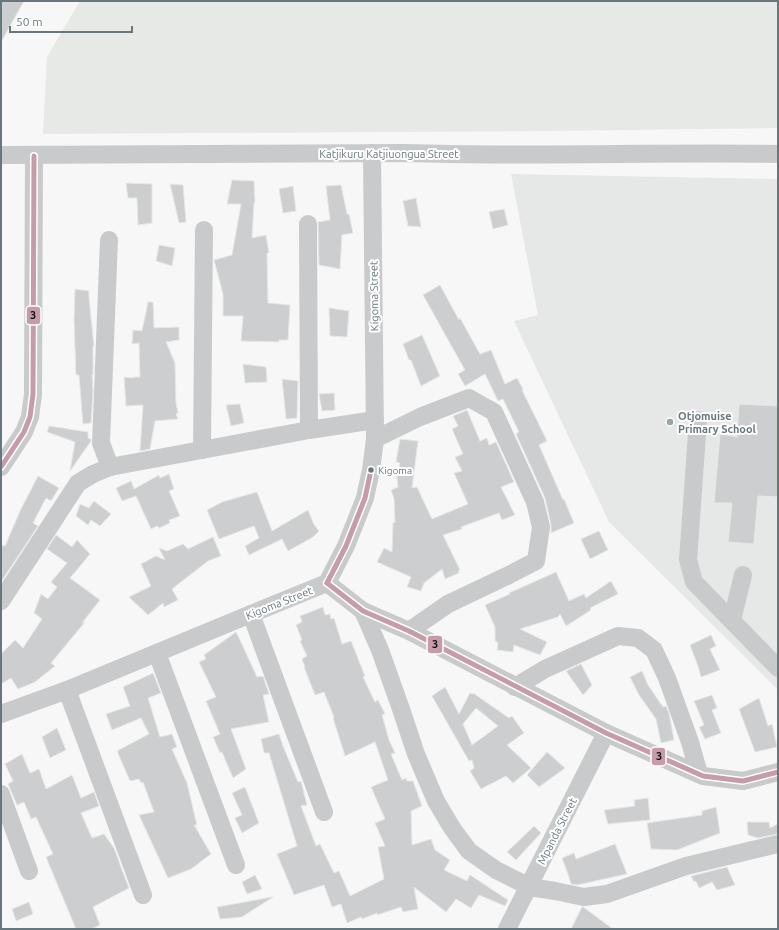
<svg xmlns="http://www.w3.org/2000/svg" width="779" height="930" viewBox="0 0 779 930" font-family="Ubuntu,sans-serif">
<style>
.built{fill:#e6e8e7}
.green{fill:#e6e9e5}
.building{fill:#cdcecf;stroke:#e7e7e6;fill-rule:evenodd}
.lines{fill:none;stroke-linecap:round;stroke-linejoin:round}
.minor{stroke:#c8cacb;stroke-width:18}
.bus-1-casing{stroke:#fff;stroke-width:8}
.bus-1{stroke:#c69ca8;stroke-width:5}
.poi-dot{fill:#99a4a8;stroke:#fff;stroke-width:1.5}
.bus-dot{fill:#66787e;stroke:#fff;stroke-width:1.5}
.labels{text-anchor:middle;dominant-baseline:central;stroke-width:4;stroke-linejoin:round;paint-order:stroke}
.bus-label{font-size:10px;fill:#66787e;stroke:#fff;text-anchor:start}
.street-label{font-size:11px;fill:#66787e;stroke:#fff}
.poi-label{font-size:11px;font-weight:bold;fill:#66787e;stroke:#fff;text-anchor:start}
.line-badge{stroke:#fff;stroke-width:1.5}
.pale-badge-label{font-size:11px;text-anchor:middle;font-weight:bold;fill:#111}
</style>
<rect width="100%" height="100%" fill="#f7f7f7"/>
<!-- built -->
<path class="built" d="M511,174L778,179V690L609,522L514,321L538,315Z"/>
<!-- green -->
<path class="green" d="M80,1H778V128L550,131L43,134L47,57Z"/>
<!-- building -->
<g class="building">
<path d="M1,1H24L1,42Z"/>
<path d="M232,180L254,181L255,203H254L252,238L266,235L269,253H267L268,303L290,305L288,340H279V342L241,341L243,316H223V294L214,260L232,255L241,204H227Z"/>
<path d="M126,183L152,184V223L138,225L137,198H128Z"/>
<path d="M170,184L183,185L186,222L179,223Z"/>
<path d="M341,185L347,214H349L353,233L342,235L340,269L319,265L318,222L330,220L326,186Z"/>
<path d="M293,186L296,211L283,213L279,189Z"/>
<path d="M416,198L421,227L408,226L403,201Z"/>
<path d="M504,209L508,225L493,229L489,212Z"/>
<path d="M159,245L175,248L172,266L156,261Z"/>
<path d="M440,285L459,320L460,318L480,354L491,350L505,384L517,378L523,389L522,390L547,441L539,445L563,500L564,499L574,523L551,533V525L545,498L516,434L519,432L503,399L498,401L485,374L465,386L458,374L465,370L423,295Z"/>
<path d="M75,289L89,291V298L94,346H93V375H92L93,391L91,423L83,424L79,375H76L74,320Z"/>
<path d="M148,302H153L154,328L179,327V340L166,342L175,363L176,403L178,413L176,414L178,419L155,421L150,449L140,451L143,405L126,406L124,377L133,378V377H140L139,343L132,344L133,330L142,331Z"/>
<path d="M329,308L349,311L347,337L330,336Z"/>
<path d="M422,335L440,376L421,386L411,360H409L403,344Z"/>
<path d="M243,364L266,367L267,382L245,383Z"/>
<path d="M282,379L298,381L297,418L286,419Z"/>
<path d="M334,393L335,410L322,411L319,394Z"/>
<path d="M240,404L244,423L231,426L226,405Z"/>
<path d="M739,404L778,406V497L758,496L754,544L728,542L732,503H714L720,434L737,437Z"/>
<path d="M467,410L480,441L487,438L489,445L496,442L514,482L501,487L515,515L502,520L499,513L461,527L462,529L443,535L460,570L458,571L459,573L445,579L442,569L424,583L421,591L407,587L411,577L377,562L384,548L392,552L393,523L395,522L394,498L391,490L398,487L397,478L400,463L396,462L400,439L418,441L412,488L417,487L432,519L468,504L454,473L462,471L455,457L463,454L452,429L458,426L453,416Z"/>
<path d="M49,426L88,432V438L91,439V441L70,471L75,442L47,432Z"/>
<path d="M169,474L174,489L169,491L180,516L169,520L170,523L159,528L157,526L151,529L136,496L122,501L116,488L131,481L134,489L159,475L160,478Z"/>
<path d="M38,476L59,488L51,501L46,498L33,523L38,526L1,582V545L5,546L21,509Z"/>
<path d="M257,492L272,531L308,510L313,522V523L319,531L313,537L288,551L282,539L249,555L245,546L259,538L254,526L219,539L207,510L222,502Z"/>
<path d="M94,501L111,514L100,526L91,520L88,525L76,516L80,504L89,508Z"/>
<path d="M599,531L608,550L590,559L581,539Z"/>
<path d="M56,535L72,547L77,540L90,554L70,578L100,600L82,623L85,622L51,663L55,666L35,682L18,689L11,678L1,684V654L15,640L23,648L42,619L34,613L41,594L48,599L57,587L51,582L67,563L47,549Z"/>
<path d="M213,537L221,556L208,561L172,589L178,600L164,607L163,603L148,615L129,597L151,586L141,564L156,556L165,560L159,548L167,551L183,544L188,549Z"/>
<path d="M556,572L569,601L584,594L586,598L611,581L618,594L590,608L591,610L566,626L560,614L558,617L520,629L547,642L540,655L514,645L513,652L497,650L498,643L495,641V627L485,605L510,594L509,593Z"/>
<path d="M323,607L325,615L330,614L331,619L334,618L342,644L351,641L365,676L363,677L375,702L378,700L385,714L382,715L389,740L395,753L391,754L402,780L406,778L407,781H413L422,806L411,811L412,845L431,839L435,850L450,860L444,870L467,881L470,875L508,900L505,906L479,895L471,908L456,899L446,912L414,887L418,909L403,912L401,907L377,915V913L362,919L361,917L347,923L341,904L332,907L324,885L294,895L277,854L297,846L269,753H264L261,739L279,734L283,746L298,782L301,781L307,805L301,806L316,846L320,844L334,873L339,871L350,896L384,879L378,847L385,846L375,823L385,819L371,787L388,780L375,742L345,756L333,718L334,717L324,692L315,695L304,667H305L302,659L307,656L300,641L302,640L296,625L302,622L300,616Z"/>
<path d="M236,632L241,642L257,677L263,676L269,694L263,695L269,722L231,729L246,769L233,778L222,752L220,753L213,737L220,734L206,701L216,697L199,662L206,659L204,655Z"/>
<path d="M711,635L716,646L710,649L720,670L701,677L698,666L690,645Z"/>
<path d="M581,664L592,685L583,695L566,671Z"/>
<path d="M642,671L648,685L663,707L666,706L669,713L674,740L661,743L656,719L639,695L630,677Z"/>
<path d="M153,673L161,693L148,698L160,737L172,734L177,747L172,749L187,783L197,825H194L211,854L191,869L168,878L139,815L154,812L143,782L141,783L139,779L130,781L117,751L149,734L141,718L112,730L106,714L130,706L123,687Z"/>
<path d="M445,687L459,714L470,693L473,694V693L509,718L512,716L524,733L507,745L531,768L513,783L506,776L481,789L470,771L474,768L472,760L469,761L432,696ZM476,708L498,726L472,745L463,724Z"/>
<path d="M712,695L717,708L712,710L721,733L705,739L699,727L704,725L694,701Z"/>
<path d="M759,698L768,726L772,724L777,747L755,752L739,709Z"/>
<path d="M57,728L66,750L50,758L42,737Z"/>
<path d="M547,752L565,768L539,787L527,775Z"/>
<path d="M22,754L30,773L39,769L46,789L72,775L81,798L94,792L99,806L81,813L92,838L104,834L114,848L119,861V862L129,888L93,907L100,925L91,929H76L46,857L53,854L36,817L31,819L24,802L17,805L8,784L13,781L5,764Z"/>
<path d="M245,787L259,823L242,833L235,818L242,815L232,793Z"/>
<path d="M648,798L650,820L608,824L604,810L635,806L634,800Z"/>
<path d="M716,807L720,833L677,850L651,849L647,823L702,815V811Z"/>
<path d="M747,822H769L770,828L778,824V834L758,838L748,835Z"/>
<path d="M534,826L541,833L516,860L507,852Z"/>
<path d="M615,844L627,874L577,885L571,884L568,874L562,858L574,853L576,859Z"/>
<path d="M727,867L735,885L717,890L712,882L699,888L696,881L694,882L691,876Z"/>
<path d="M255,875L262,889L247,894L242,882Z"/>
<path d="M272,897H273L242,917L220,919L217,907Z"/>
<path d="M29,902L33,914L16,921L12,909Z"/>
<path d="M582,907H583L613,929H571Z"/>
</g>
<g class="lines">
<!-- minor -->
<g class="minor">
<path d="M1,155L405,153C530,157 654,152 778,154"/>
<path d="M308,224L309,430"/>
<path d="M109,240L101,443L110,467"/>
<path d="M698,420L688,560L694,582L778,668"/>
<path d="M375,439L420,417L469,398L494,412L535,502L541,527L536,561L507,576L448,604L409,631"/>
<path d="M202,450L204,230"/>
<path d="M1,467L24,432L30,417L33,394L34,156"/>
<path d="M327,583L363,611L409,631L606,733L703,776L743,781L778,772"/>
<path d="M1,601L78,483L93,474L110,467L309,430L375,420"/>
<path d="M363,611L380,650L401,709L416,754L436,801L452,828L469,851L496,870L530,887L555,891L584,897L607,894L686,866L778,844"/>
<path d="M251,614L324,812"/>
<path d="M732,620L743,575"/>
<path d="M157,653L236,865"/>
<path d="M515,687L545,669L618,636L638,638L654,650L667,678L690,742L699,774"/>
<path d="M67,690L143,895"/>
<path d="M1,714L67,690L251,614L327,583L346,546L365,498L371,470L375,439L372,153"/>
<path d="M1,794L29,871"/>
<path d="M507,929L606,733"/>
</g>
<!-- bus-1 casing -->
<g class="bus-1-casing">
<g id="bus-1">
<path d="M1,467L24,432L30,417L33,394L34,156"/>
<path d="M327,583L363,611L409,631L606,733L703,776L743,781L778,772"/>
<path d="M327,583L346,546L365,498L371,470"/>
</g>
</g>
<!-- bus-1 -->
<use href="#bus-1" class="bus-1"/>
</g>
<!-- markers -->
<circle class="poi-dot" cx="670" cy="422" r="4"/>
<circle class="bus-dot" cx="371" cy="470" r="3.5"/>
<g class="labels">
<!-- bus labels -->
<g class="bus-label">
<text x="378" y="470">Kigoma</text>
</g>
<!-- street labels -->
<g class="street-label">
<text x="389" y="154">Katjikuru Katjiuongua Street</text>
<text transform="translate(374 296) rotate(-91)">Kigoma Street</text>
<text transform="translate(279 603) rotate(-22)">Kigoma Street</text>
<text transform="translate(557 831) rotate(-63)">Mpanda Street</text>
</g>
<!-- poi labels -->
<g class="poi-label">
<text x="678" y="416">Otjomuise<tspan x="678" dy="13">Primary School</tspan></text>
</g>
</g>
<g class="line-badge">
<rect x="26" y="306" width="15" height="19" rx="4" fill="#c69ca8"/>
<rect x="427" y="635" width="16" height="19" rx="4" fill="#c69ca8"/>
<rect x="651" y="747" width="15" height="19" rx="4" fill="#c69ca8"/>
</g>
<g class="pale-badge-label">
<text x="33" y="319">3</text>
<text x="435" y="648">3</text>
<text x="659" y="760">3</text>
</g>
<!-- border -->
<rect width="779" height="930" fill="none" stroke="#66787e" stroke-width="4"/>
<!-- scale -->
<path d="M10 26v6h122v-6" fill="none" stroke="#66787e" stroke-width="2"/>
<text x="16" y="26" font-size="12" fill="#66787e" stroke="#ffffff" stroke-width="3" paint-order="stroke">50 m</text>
</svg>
